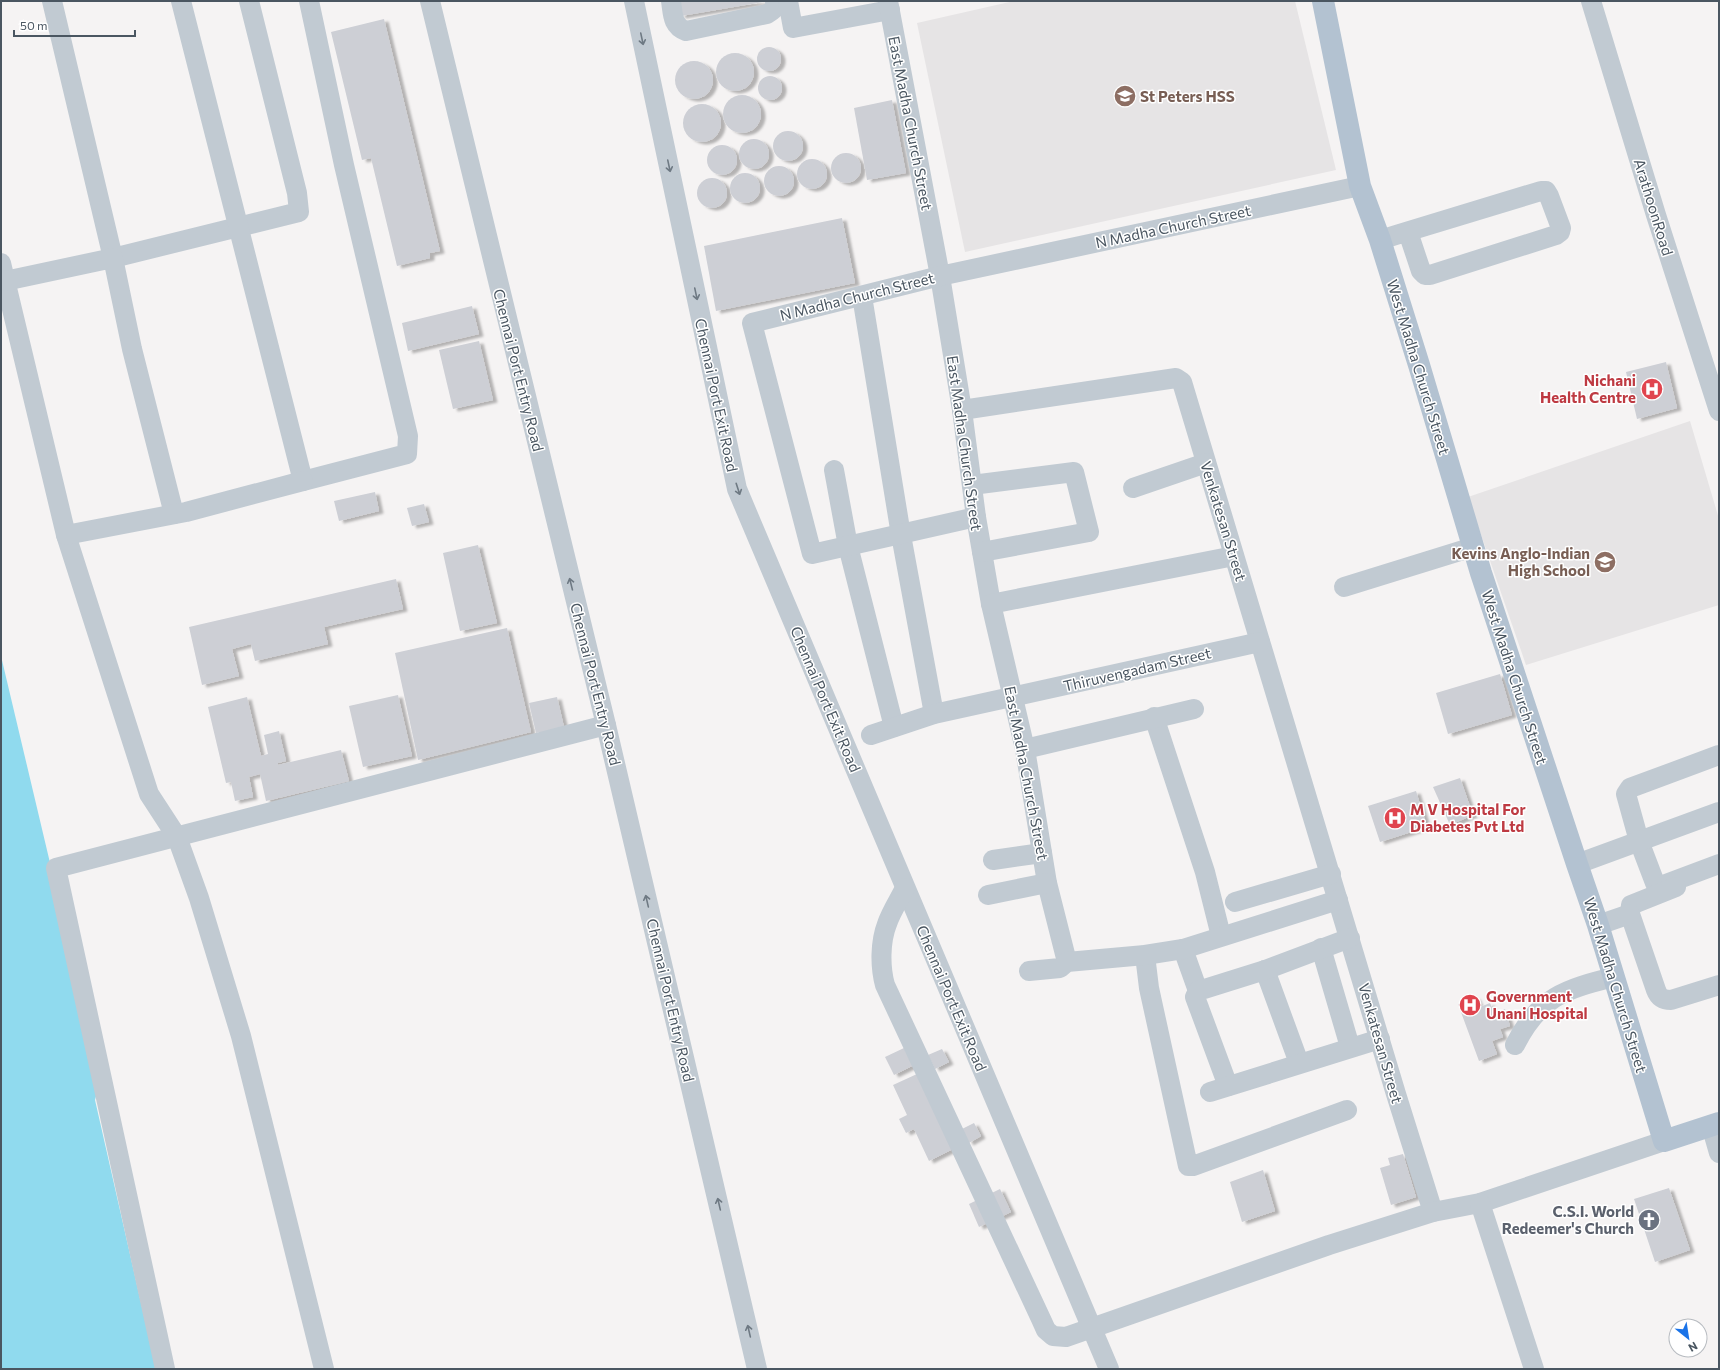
<svg xmlns="http://www.w3.org/2000/svg" width="1720" height="1370" viewBox="0 0 1720 1370" font-family="Commissioner,sans-serif">
<style>
.education{fill:#e6e4e5}
.water{fill:#90daee}
.building{fill:#cdcfd5;filter:url(#shadow)}
.lines{fill:none;stroke-linecap:round;stroke-linejoin:round}
.minor{stroke:#c1cad2;stroke-width:20}
.major{stroke:#b3c2d1;stroke-width:22}
.oneway{stroke:#6e7983}
.labels{text-anchor:middle;dominant-baseline:central;stroke-width:3;stroke-linejoin:round;paint-order:stroke}
.education-label{font-size:15px;font-weight:bold;fill:#785e54;stroke:#fff;text-anchor:start}
.street-label{font-size:15px;fill:#4a5661;stroke:#fff}
.health-label{font-size:15px;font-weight:bold;fill:#be3a42;stroke:#fff;text-anchor:start}
.worship-label{font-size:15px;font-weight:bold;fill:#5b616d;stroke:#fff;text-anchor:end}
</style>
<defs>
<filter id="shadow"><feDropShadow dx="4.5" dy="2.5" stdDeviation="1" flood-color="#0004"/></filter>
</defs>
<rect width="100%" height="100%" fill="#f5f3f3"/>
<!-- education -->
<g class="education">
<path d="M1014,1H1295L1336,170L965,252L917,23Z"/>
<path d="M1690,421L1719,519V605L1526,665L1468,497Z"/>
</g>
<!-- water -->
<path class="water" d="M1,656L101,1078L95,1100L156,1369H1Z"/>
<!-- building -->
<g class="building">
<path d="M678,1H762L763,2L681,16Z"/>
<path d="M384,19L440,251L430,253V258L397,266L371,158L362,160L331,32Z"/>
<circle cx="769" cy="59" r="12"/>
<circle cx="735" cy="72" r="19"/>
<circle cx="694" cy="80" r="19"/>
<circle cx="770" cy="88" r="12"/>
<circle cx="742" cy="114" r="19"/>
<path d="M892,100L906,173L867,180L854,108Z"/>
<circle cx="702" cy="123" r="19"/>
<circle cx="788" cy="146" r="15"/>
<circle cx="754" cy="154" r="15"/>
<circle cx="722" cy="160" r="15"/>
<circle cx="846" cy="168" r="15"/>
<circle cx="812" cy="174" r="15"/>
<circle cx="779" cy="181" r="15"/>
<circle cx="745" cy="188" r="15"/>
<circle cx="712" cy="193" r="15"/>
<path d="M842,218L855,283L716,311L704,246Z"/>
<path d="M472,306L479,334L408,351L402,323Z"/>
<path d="M479,341L493,400L453,409L439,350Z"/>
<path d="M1666,362L1677,408L1637,419L1626,372Z"/>
<path d="M375,492L379,511L339,521L334,501Z"/>
<path d="M424,504L429,522L412,526L407,508Z"/>
<path d="M478,545L497,623L460,631L443,553Z"/>
<path d="M396,579L403,609L324,627L328,644L255,661L251,644L232,649L239,676L202,685L189,627Z"/>
<path d="M507,628L531,732L418,760L395,653Z"/>
<path d="M1500,674L1512,715L1448,734L1436,693Z"/>
<path d="M398,695L412,756L363,767L349,706Z"/>
<path d="M247,697L261,756L268,754L264,735L279,731L286,761L278,763V765L341,750L349,781L266,801L260,774L249,777L253,797L235,801L231,782L226,783L208,707Z"/>
<path d="M557,697L564,727L536,733L529,703Z"/>
<path d="M1460,778L1473,815L1450,825L1433,787Z"/>
<path d="M1416,791L1427,827L1380,842L1368,806Z"/>
<path d="M1476,997L1480,1007L1490,1003L1494,1013L1505,1009L1510,1026L1500,1029L1503,1037L1492,1041L1497,1054L1479,1061L1458,1004Z"/>
<path d="M904,1048L912,1066L894,1075L885,1057Z"/>
<path d="M942,1049L949,1062L935,1069L928,1055Z"/>
<path d="M917,1074L953,1149L929,1161L914,1129L906,1133L899,1119L907,1115L893,1085Z"/>
<path d="M974,1123L981,1136L969,1143L962,1129Z"/>
<path d="M1403,1154L1416,1197L1391,1205L1380,1168L1390,1165L1388,1158Z"/>
<path d="M1263,1170L1275,1211L1242,1222L1230,1182Z"/>
<path d="M1669,1188L1690,1250L1655,1262L1634,1199Z"/>
<path d="M1000,1189L1011,1212L979,1227L969,1204Z"/>
</g>
<g class="lines">
<!-- minor -->
<g class="minor">
<path d="M52,1L113,258L299,212L297,193L249,1"/>
<path d="M181,1L303,481L407,454L408,436L344,165L309,1"/>
<path d="M430,1L606,725L757,1369"/>
<path d="M634,1L737,489L1109,1369"/>
<path d="M671,1C673,14 672,26 686,31L767,14C772,11 777,8 775,1"/>
<path d="M788,1L793,28L890,10"/>
<path d="M888,1L940,276L962,410L976,517L991,604L1025,749L1047,883L1067,962"/>
<path d="M1591,1L1656,215L1719,411"/>
<path d="M1380,240L1396,235L1541,191H1546L1549,196L1561,228L1560,232L1556,235L1430,275H1425L1421,271L1408,232"/>
<path d="M1,263L66,535L149,794L177,837L199,898L241,1036L324,1369"/>
<path d="M5,281L113,258L132,349L174,514"/>
<path d="M862,296L901,535L934,714"/>
<path d="M962,410L1176,378L1182,382L1396,1094L1433,1212"/>
<path d="M834,470L848,546L894,727"/>
<path d="M972,485L1074,472L1089,532L982,552"/>
<path d="M1133,488L1206,463"/>
<path d="M976,517L812,554L752,323L940,276L1360,186"/>
<path d="M66,535L186,512L303,481"/>
<path d="M1344,587L1473,547"/>
<path d="M991,604L1234,556"/>
<path d="M1154,717L1205,872L1221,936"/>
<path d="M871,735L934,714L1260,642"/>
<path d="M1025,749L1194,709"/>
<path d="M1719,755L1630,788L1626,794L1639,841L1655,883L1663,885L1719,864"/>
<path d="M993,860L1042,853"/>
<path d="M1577,864L1719,812"/>
<path d="M1676,887L1631,905L1630,914L1656,990C1659,998 1663,1000 1671,1000L1719,985"/>
<path d="M905,888C899,900 891,912 887,924C880,942 880,967 885,985L1041,1319L1046,1330L1053,1336L1066,1337L1329,1245L1433,1212L1480,1203L1664,1141"/>
<path d="M988,895L1047,883"/>
<path d="M1235,902L1331,874"/>
<path d="M1598,925L1630,914"/>
<path d="M1321,948L1350,1047"/>
<path d="M1183,949L1198,991"/>
<path d="M1145,955L1149,988L1188,1166H1193L1347,1110"/>
<path d="M1265,970L1299,1063"/>
<path d="M1029,971L1060,968L1067,962L1145,955L1183,949L1338,900"/>
<path d="M1515,1045C1539,997 1565,989 1614,977"/>
<path d="M1228,1086L1195,997L1198,991L1265,970L1350,938"/>
<path d="M1210,1092L1380,1039"/>
<path d="M1711,1125L1719,1153"/>
<path d="M1480,1203L1534,1369"/>
<path d="M165,1369L56,868L606,725"/>
</g>
<!-- major -->
<path class="major" d="M1323,1L1360,186L1380,240L1419,365L1481,573L1577,864L1598,925L1664,1141L1719,1123"/>
</g>
<!-- one-way arrows -->
<defs><path id="oneway-shaft" d="M-6 0H5M1.5-3L5.5 0L1.5 3" fill="none" stroke-width="1.6" stroke-linecap="round" stroke-linejoin="round"/></defs>
<g class="oneway">
<use href="#oneway-shaft" transform="translate(642 39) rotate(78)"/>
<use href="#oneway-shaft" transform="translate(669 166) rotate(78)"/>
<use href="#oneway-shaft" transform="translate(696 294) rotate(78)"/>
<use href="#oneway-shaft" transform="translate(738 489) rotate(72)"/>
<use href="#oneway-shaft" transform="translate(571 584) rotate(-104)"/>
<use href="#oneway-shaft" transform="translate(647 901) rotate(-103)"/>
<use href="#oneway-shaft" transform="translate(719 1204) rotate(-103)"/>
<use href="#oneway-shaft" transform="translate(749 1331) rotate(-103)"/>
</g>
<!-- icons -->
<defs>
<g id="school-disc" transform="scale(1.15)"><circle r="9.5" fill="#8d6e63" stroke="#fff"/><path d="M0-5L7-2L0 1L-7-2ZM-4 1L0 2.5L4 1V4Q0 6-4 4Z" fill="#fff"/></g>
<g id="hospital-disc" transform="scale(1.15)"><circle r="9.5" fill="#e0444e" stroke="#fff"/><path d="M-5-5h3v3.5h4V-5h3V5h-3V1.5h-4V5h-3Z" fill="#fff"/></g>
<g id="church-disc" transform="scale(1.15)"><circle r="9.5" fill="#6b7280" stroke="#fff"/><path d="M-1.2-6h2.4v3.5h3.3v2.4h-3.3V6h-2.4V-.1h-3.3v-2.4h3.3Z" fill="#fff"/></g>
</defs>
<g fill-rule="evenodd">
<use href="#school-disc" x="1125" y="96"/>
<use href="#hospital-disc" x="1652" y="389"/>
<use href="#school-disc" x="1605" y="562"/>
<use href="#hospital-disc" x="1395" y="818"/>
<use href="#hospital-disc" x="1470" y="1005"/>
<use href="#church-disc" x="1649" y="1220"/>
</g>
<g class="labels">
<!-- education labels -->
<g class="education-label">
<text x="1140" y="96">St Peters HSS</text>
<text x="1590" y="553" text-anchor="end">Kevins Anglo-Indian<tspan x="1590" dy="17">High School</tspan></text>
</g>
<!-- street labels -->
<g class="street-label">
<text transform="translate(911 123) rotate(79)">East Madha Church Street</text>
<text transform="translate(1654 207) rotate(73)">ArathoonRoad</text>
<text transform="translate(1173 226) rotate(-12)">N Madha Church Street</text>
<text transform="translate(857 296) rotate(-14)">N Madha Church Street</text>
<text transform="translate(1419 367) rotate(73)">West Madha Church Street</text>
<text transform="translate(519 370) rotate(76)">Chennai Port Entry Road</text>
<text transform="translate(717 395) rotate(78)">Chennai Port Exit Road</text>
<text transform="translate(965 443) rotate(82)">East Madha Church Street</text>
<text transform="translate(1224 521) rotate(73)">Venkatesan Street</text>
<text transform="translate(1137 669) rotate(-13)">Thiruvengadam Street</text>
<text transform="translate(1515 677) rotate(72)">West Madha Church Street</text>
<text transform="translate(596 684) rotate(76)">Chennai Port Entry Road</text>
<text transform="translate(826 699) rotate(67)">Chennai Port Exit Road</text>
<text transform="translate(1027 773) rotate(79)">East Madha Church Street</text>
<text transform="translate(1616 985) rotate(73)">West Madha Church Street</text>
<text transform="translate(952 998) rotate(67)">Chennai Port Exit Road</text>
<text transform="translate(671 1000) rotate(77)">Chennai Port Entry Road</text>
<text transform="translate(1381 1043) rotate(74)">Venkatesan Street</text>
</g>
<!-- health labels -->
<g class="health-label">
<text x="1636" y="380" text-anchor="end">Nichani<tspan x="1636" dy="17">Health Centre</tspan></text>
<text x="1410" y="809">M V Hospital For<tspan x="1410" dy="17">Diabetes Pvt Ltd</tspan></text>
<text x="1486" y="996">Government<tspan x="1486" dy="17">Unani Hospital</tspan></text>
</g>
<!-- worship labels -->
<g class="worship-label">
<text x="1634" y="1211">C.S.I. World<tspan x="1634" dy="17">Redeemer's Church</tspan></text>
</g>
</g>
<!-- border -->
<rect width="1720" height="1370" fill="none" stroke="#4a5661" stroke-width="4"/>
<!-- north arrow -->
<g transform="translate(1688 1338) rotate(150)"><circle r="19" fill="#ffffff" stroke="#b7bbc0"/>
<path d="M0-3L7 15L0 10L-7 15Z" fill="#1a73e8"/>
<text y="-6" font-size="11" font-weight="bold" text-anchor="middle" fill="#4a5661">N</text>
</g>
<!-- scale -->
<path d="M14 30v6h121v-6" fill="none" stroke="#4a5661" stroke-width="2"/>
<text x="20" y="30" font-size="12" fill="#4a5661" stroke="#ffffff" stroke-width="3" paint-order="stroke">50 m</text>
</svg>
